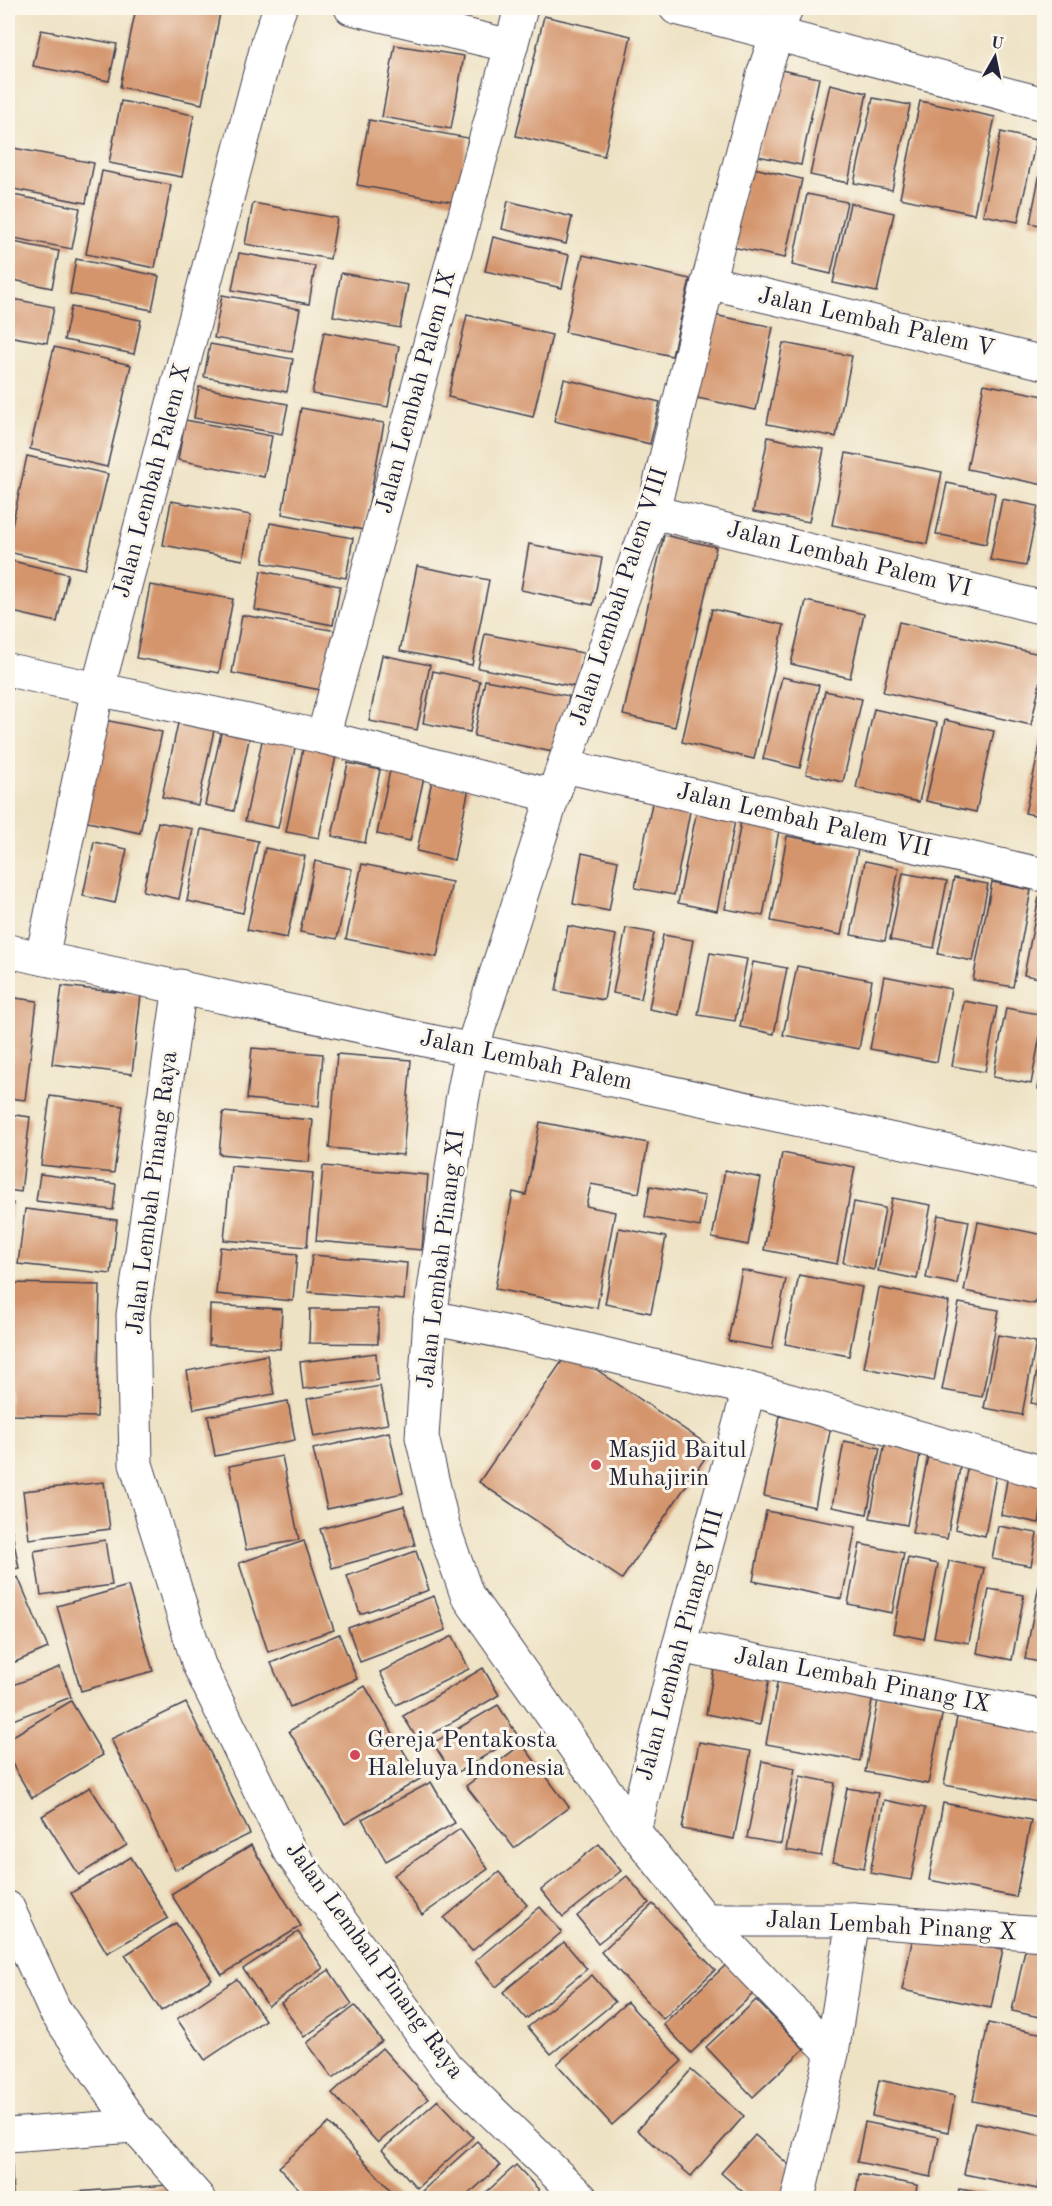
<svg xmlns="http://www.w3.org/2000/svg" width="1052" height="2206" viewBox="0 0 1052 2206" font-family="'Old Standard TT',serif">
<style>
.building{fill:#d4956d}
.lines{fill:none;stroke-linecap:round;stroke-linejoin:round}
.minor-casing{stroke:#413f50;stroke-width:35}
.minor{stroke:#fff;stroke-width:33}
.poi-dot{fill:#d1495b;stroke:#fbf7ec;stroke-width:2}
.labels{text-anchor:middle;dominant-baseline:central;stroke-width:6;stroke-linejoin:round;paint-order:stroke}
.street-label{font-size:24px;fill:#22223b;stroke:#fbf7ec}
.poi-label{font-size:24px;fill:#22223b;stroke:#fbf7ec;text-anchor:start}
</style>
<rect width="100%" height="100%" fill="#fbf7ec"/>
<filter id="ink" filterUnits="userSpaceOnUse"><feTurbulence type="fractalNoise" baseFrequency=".0167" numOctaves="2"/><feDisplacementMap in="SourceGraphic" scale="12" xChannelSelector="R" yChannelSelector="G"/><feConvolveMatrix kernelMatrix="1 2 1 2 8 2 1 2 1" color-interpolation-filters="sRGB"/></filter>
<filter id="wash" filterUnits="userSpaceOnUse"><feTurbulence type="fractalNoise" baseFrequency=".008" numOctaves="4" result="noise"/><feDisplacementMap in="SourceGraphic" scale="24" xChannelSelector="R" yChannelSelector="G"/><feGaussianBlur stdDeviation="1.35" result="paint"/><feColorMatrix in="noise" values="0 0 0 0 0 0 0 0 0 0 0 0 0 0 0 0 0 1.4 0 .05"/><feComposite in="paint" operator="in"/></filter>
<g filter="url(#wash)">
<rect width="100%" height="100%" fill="#eee2c4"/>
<g id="blocks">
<!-- building -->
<g class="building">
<path d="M136,8H221L202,104L120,87Z"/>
<path d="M544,16L631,36L604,156L516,136Z"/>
<path d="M41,30L117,44L109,81L33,66Z"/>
<path d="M395,45L464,56L451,129L382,117Z"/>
<path d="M776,69L819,78L801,165L758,156Z"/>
<path d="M830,84L867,93L848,183L810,175Z"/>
<path d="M873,98L910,105L892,190L854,183Z"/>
<path d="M121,101L194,115L182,177L109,163Z"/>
<path d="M920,101L995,117L974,214L900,198Z"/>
<path d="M369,120L468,138L457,203L357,185Z"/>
<path d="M1001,132L1036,140L1018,222L983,215Z"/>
<path d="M8,147L94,163L86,203L8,188Z"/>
<path d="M1043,158H1044V226L1030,223Z"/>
<path d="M749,167L802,179L785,258L732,247Z"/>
<path d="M102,171L171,185L155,268L86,254Z"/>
<path d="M8,194L80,208L72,249L8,237Z"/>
<path d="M807,194L847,202L831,274L792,265Z"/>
<path d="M508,201L572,217L566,244L502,229Z"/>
<path d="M253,203L337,218L330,259L245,244Z"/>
<path d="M850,203L894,213L877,292L833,283Z"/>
<path d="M493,237L569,255L562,288L485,271Z"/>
<path d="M8,241L59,251L52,288L8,279Z"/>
<path d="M239,253L315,266L309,304L232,290Z"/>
<path d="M583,255L690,279L672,356L565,332Z"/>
<path d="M76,259L159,276L152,310L70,294Z"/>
<path d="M341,273L408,285L400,328L333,316Z"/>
<path d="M222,295L300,309L292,352L214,338Z"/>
<path d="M8,298L54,307L47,343L8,336Z"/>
<path d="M71,307L141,320L134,354L64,340Z"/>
<path d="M467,315L552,335L533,417L448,397Z"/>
<path d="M714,315L773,327L756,410L697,398Z"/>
<path d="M324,332L399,346L388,407L312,394Z"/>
<path d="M783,343L852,356L836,437L767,424Z"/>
<path d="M210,344L293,359L287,392L204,377Z"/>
<path d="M54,347L131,365L107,467L30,449Z"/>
<path d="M564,379L660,402L650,444L554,421Z"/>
<path d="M984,384L1044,396V485L967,469Z"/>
<path d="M199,387L288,404L282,434L194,418Z"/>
<path d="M301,408L384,423L364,530L282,514Z"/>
<path d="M185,420L272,436L264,477L178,460Z"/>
<path d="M768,437L824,449L809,522L753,512Z"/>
<path d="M846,453L942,472L927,544L832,525Z"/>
<path d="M27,456L108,474L85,569L8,552V544Z"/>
<path d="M947,483L995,493L986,544L936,534Z"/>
<path d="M1002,499L1038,506L1026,566L990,560Z"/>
<path d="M171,501L251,515L243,560L163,545Z"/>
<path d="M270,523L353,538L346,578L263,563Z"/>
<path d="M664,535L716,547L675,727L623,715Z"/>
<path d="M529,544L602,558L593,605L521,590Z"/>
<path d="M8,560L68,574L57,622L8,611Z"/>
<path d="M417,566L489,580L472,665L400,651Z"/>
<path d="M261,571L340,586L333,625L255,610Z"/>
<path d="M150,585L233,599L219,673L136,658Z"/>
<path d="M806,601L864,614L850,678L791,664Z"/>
<path d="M712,609L784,625L754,759L682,742Z"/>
<path d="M242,615L337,631L326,691L232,673Z"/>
<path d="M899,622L1044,655V664L1031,725L883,692Z"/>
<path d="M485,634L583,653L577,687L478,668Z"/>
<path d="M382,655L430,665L417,730L369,721Z"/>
<path d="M433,671L480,681L470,732L423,723Z"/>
<path d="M782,677L819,685L800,768L763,759Z"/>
<path d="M485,680L569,696L558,753L474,736Z"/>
<path d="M825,691L862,699L843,782L806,774Z"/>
<path d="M874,709L937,723L919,802L856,788Z"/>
<path d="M180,714L216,721L198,805L162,797Z"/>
<path d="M100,719L162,732L140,833L78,820Z"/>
<path d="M945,720L994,731L976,812L926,801Z"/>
<path d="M223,724L251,730L234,811L205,805Z"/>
<path d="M265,727L298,734L278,828L245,821Z"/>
<path d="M1042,736L1044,737V817L1025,813Z"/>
<path d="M304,744L337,751L319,838L286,832Z"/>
<path d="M348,763L380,770L365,843L332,836Z"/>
<path d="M390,770L424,777L410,841L377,834Z"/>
<path d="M432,780L469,788L454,860L417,851Z"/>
<path d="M653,798L691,806L674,895L635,888Z"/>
<path d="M698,805L736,816L717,911L678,903Z"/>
<path d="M742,816L780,825L763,916L725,909Z"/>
<path d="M158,822L193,829L179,899L143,891Z"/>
<path d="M201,829L258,841L243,913L187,901Z"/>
<path d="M787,836L858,849L841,935L771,921Z"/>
<path d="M94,842L127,849L115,903L83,896Z"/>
<path d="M265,848L305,856L287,938L247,930Z"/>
<path d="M582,853L618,861L609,911L573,904Z"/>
<path d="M315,861L352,869L337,939L300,932Z"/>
<path d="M865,861L899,868L885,941L851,935Z"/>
<path d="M362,864L452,882L437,957L346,939Z"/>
<path d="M903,873L947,881L934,948L890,940Z"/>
<path d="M954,878L988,884L973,961L938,954Z"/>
<path d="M992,882L1031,890L1013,987L973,980Z"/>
<path d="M1039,897L1044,898V979L1024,975Z"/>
<path d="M568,926L616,935L604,1000L556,991Z"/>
<path d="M626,928L654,933L641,999L613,993Z"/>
<path d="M663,935L693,940L679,1015L649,1009Z"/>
<path d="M710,953L747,959L735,1021L698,1015Z"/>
<path d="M753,962L787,968L774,1034L740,1027Z"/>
<path d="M797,966L872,980L859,1049L783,1035Z"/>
<path d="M884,976L951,989L937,1062L870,1049Z"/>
<path d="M62,986L141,995L132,1074L52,1064Z"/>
<path d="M8,997L37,1001L25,1100L8,1098Z"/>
<path d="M964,1001L997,1007L985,1072L952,1066Z"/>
<path d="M1006,1008L1044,1015L1031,1084L993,1077Z"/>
<path d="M252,1048L323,1054L319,1106L247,1099Z"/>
<path d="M337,1054L411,1060L403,1155L329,1148Z"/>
<path d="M1043,1063H1044V1090L1038,1089Z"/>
<path d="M50,1096L123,1106L114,1173L41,1165Z"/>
<path d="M223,1112L313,1120L309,1162L219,1154Z"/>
<path d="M8,1114L30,1117L21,1192L8,1190Z"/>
<path d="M540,1122L648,1143L639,1193L591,1184L586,1206L615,1212L597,1308L495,1289L513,1192L526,1195Z"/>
<path d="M782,1153L855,1167L837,1264L764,1250Z"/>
<path d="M231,1166L313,1173L307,1247L224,1240Z"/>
<path d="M323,1166L428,1175L422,1250L316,1241Z"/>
<path d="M725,1170L761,1178L748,1245L712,1238Z"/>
<path d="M40,1174L116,1184L113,1210L36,1201Z"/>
<path d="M650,1186L705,1196L700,1227L645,1217Z"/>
<path d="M892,1198L931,1205L917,1279L878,1271Z"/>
<path d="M8,1202L13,1203L9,1233L8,1232Z"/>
<path d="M854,1202L885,1208L874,1270L843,1263Z"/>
<path d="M25,1209L117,1220L111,1274L18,1264Z"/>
<path d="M938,1215L969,1221L957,1284L926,1278Z"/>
<path d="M978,1222L1044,1235V1252L1035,1304L964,1291Z"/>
<path d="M619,1228L666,1237L651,1313L605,1304Z"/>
<path d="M220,1247L297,1254L293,1301L216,1294Z"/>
<path d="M312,1255L407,1263L404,1300L308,1292Z"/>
<path d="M742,1270L786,1279L772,1349L728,1341Z"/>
<path d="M799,1275L862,1287L849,1356L785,1344Z"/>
<path d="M11,1283L100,1285L97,1417L9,1415Z"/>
<path d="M879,1288L949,1302L934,1381L864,1368Z"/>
<path d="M959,1303L999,1310L982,1397L942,1390Z"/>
<path d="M210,1305L282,1309L280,1349L209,1345Z"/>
<path d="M310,1309H378V1344L309,1343Z"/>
<path d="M998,1335L1036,1342L1022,1415L984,1408Z"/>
<path d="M1043,1338H1044V1406L1031,1403Z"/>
<path d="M569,1351L712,1448L622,1579L479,1482Z"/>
<path d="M376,1353L378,1380L303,1389L300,1362Z"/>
<path d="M267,1355L274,1394L194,1409L187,1371Z"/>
<path d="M380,1386L388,1424L314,1437L307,1399Z"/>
<path d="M288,1401L295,1440L215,1456L208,1416Z"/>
<path d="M780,1416L831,1426L815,1507L764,1496Z"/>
<path d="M389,1432L403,1493L327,1509L313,1449Z"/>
<path d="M844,1441L880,1448L867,1514L832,1507Z"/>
<path d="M885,1443L921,1449L907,1525L870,1518Z"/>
<path d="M929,1451L962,1457L947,1539L912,1533Z"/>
<path d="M282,1456L299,1540L246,1550L229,1466Z"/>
<path d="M968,1465L997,1470L985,1536L955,1529Z"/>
<path d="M1009,1469L1044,1476V1493L1039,1523L1001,1515Z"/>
<path d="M104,1482L110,1529L29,1539L23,1491Z"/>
<path d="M404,1506L415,1545L332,1568L320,1529Z"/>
<path d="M766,1511L856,1527L842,1599L753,1581Z"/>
<path d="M998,1526L1037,1533L1031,1566L992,1559Z"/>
<path d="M8,1527H11L19,1568L8,1570Z"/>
<path d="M105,1540L112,1585L41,1595L34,1551Z"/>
<path d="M304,1541L334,1630L268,1652L239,1563Z"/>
<path d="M860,1544L904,1553L892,1613L848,1604Z"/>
<path d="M416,1551L429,1590L360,1614L347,1576Z"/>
<path d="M908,1558L938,1564L924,1639L893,1633Z"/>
<path d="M949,1561L984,1568L969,1643L934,1637Z"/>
<path d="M1041,1574L1044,1575V1663L1025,1659Z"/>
<path d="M18,1577L48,1648L8,1665V1581Z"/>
<path d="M128,1586L153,1671L81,1691L57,1606Z"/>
<path d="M989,1589L1024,1595L1012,1660L977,1653Z"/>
<path d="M434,1596L446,1630L360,1662L348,1628Z"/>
<path d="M339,1634L357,1679L290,1707L271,1663Z"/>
<path d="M453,1636L469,1669L396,1705L380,1672Z"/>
<path d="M715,1663L770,1674L760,1725L706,1714Z"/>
<path d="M60,1667L71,1697L8,1722V1687Z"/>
<path d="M483,1668L499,1695L419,1742L403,1716Z"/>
<path d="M779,1673L874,1691L860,1761L766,1744Z"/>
<path d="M365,1686L420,1779L345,1824L289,1731Z"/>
<path d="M879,1694L944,1706L928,1784L865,1772Z"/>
<path d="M71,1701L103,1755L32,1798L8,1757V1739Z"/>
<path d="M186,1703L250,1834L175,1870L111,1739Z"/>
<path d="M498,1705L518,1736L453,1775L433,1743Z"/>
<path d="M958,1712L1044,1728V1803L944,1785Z"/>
<path d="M699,1742L751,1751L734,1839L682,1829Z"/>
<path d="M522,1744L569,1807L514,1848L466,1786Z"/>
<path d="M762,1761L795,1768L781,1844L747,1838Z"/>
<path d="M800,1776L835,1783L821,1856L786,1850Z"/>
<path d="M431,1782L455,1823L386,1861L362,1819Z"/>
<path d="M90,1787L127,1845L79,1875L42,1816Z"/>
<path d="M847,1788L878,1793L864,1868L833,1862Z"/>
<path d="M884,1800L925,1808L911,1880L870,1873Z"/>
<path d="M943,1803L1031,1820L1016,1897L929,1880Z"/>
<path d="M460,1829L488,1869L422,1915L394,1875Z"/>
<path d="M599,1844L621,1871L563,1917L541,1890Z"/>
<path d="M251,1845L301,1926L222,1975L171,1894Z"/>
<path d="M131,1857L168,1918L107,1953L71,1893Z"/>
<path d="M499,1872L527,1905L472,1951L444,1918Z"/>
<path d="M627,1876L649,1903L598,1943L577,1916Z"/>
<path d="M653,1904L715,1970L663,2019L601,1952Z"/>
<path d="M540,1907L562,1932L496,1987L475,1961Z"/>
<path d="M176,1923L212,1979L161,2011L125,1955Z"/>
<path d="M298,1932L323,1968L268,2006L243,1969Z"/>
<path d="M914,1932L1003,1949L991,2008L902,1990Z"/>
<path d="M1027,1940L1044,1943V2018L1012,2011Z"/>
<path d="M564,1942L587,1969L526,2019L503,1992Z"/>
<path d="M730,1961L757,1990L691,2053L663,2024Z"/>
<path d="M329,1970L352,2004L304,2037L281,2003Z"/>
<path d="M592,1975L615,2002L551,2054L528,2027Z"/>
<path d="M237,1979L265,2020L205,2060L177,2019Z"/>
<path d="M756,2000L804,2049L753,2097L706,2047Z"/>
<path d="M627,2002L682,2061L612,2125L557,2064Z"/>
<path d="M355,2006L382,2041L333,2078L307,2043Z"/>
<path d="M988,2023L1044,2034V2115L973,2101Z"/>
<path d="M382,2048L428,2099L378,2143L332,2093Z"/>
<path d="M691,2070L744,2116L691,2176L637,2130Z"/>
<path d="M879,2080L955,2096L948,2132L872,2116Z"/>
<path d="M438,2100L473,2137L417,2188L382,2150Z"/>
<path d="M865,2122L939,2137L931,2177L857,2162Z"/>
<path d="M975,2122L1044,2136V2158L1038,2189L964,2174Z"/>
<path d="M329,2123L398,2198H307L279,2167Z"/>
<path d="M755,2135L800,2175L779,2198H750L721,2173Z"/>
<path d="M477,2141L500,2166L464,2198H427L421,2192Z"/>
<path d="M516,2165L539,2190L529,2198H480Z"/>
<path d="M8,2166H12L13,2198H8Z"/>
<path d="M859,2174L917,2185L915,2198H855Z"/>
<path d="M169,2185L170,2198H76L75,2192Z"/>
<path d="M959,2189L1003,2197V2198H957Z"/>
</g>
</g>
</g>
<g filter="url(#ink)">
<use href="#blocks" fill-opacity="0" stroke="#413f50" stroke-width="1.5"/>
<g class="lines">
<!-- minor casing -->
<g class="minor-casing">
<g id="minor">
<path d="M351,8L511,46L521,8"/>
<path d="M676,8L1044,104"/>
<path d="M786,8L764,72L708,282L653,512L553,796L472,1049L462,1101L430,1317L422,1437L443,1526L467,1595L634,1831L705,1920L832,2053"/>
<path d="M708,282L1044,363"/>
<path d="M653,512L1044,608"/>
<path d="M8,670L323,737L553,796"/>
<path d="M323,737L511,46"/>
<path d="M564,766L1044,875"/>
<path d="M8,951L1044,1172"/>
<path d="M42,958L98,688L269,39L280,8"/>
<path d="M180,986L133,1315L136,1464L199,1665L289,1850L446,2067L581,2198"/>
<path d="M430,1317L554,1342L749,1389L1044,1473"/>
<path d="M679,1646L1044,1717"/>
<path d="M634,1831L679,1646L749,1389"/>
<path d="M8,1908L54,2009L134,2126L198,2198"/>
<path d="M705,1920H853L1044,1934"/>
<path d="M8,2135L134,2126"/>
<path d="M798,2198L832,2053L853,1920"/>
</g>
</g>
<!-- minor -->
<use href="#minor" class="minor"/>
</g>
</g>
<!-- markers -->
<g class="poi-dot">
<circle cx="596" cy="1465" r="6"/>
<circle cx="355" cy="1755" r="6"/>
</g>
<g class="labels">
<!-- street labels -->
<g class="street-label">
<text transform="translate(876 323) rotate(13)">Jalan Lembah Palem V</text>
<text transform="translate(417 392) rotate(-75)">Jalan Lembah Palem IX</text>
<text transform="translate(153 481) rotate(-75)">Jalan Lembah Palem X</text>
<text transform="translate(849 560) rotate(14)">Jalan Lembah Palem VI</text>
<text transform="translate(620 597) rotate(-72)">Jalan Lembah Palem VIII</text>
<text transform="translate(804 821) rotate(13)">Jalan Lembah Palem VII</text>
<text transform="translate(526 1061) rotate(12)">Jalan Lembah Palem</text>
<text transform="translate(153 1193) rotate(-83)">Jalan Lembah Pinang Raya</text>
<text transform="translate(442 1259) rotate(-83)">Jalan Lembah Pinang XI</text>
<text transform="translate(681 1645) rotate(-75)">Jalan Lembah Pinang VIII</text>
<text transform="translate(862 1681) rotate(11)">Jalan Lembah Pinang IX</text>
<text transform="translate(891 1927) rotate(3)">Jalan Lembah Pinang X</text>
<text transform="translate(374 1961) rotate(54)">Jalan Lembah Pinang Raya</text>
</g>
<!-- poi labels -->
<g class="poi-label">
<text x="608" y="1451">Masjid Baitul<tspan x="608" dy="28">Muhajirin</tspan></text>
<text x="367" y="1741">Gereja Pentakosta<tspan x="367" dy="28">Haleluya Indonesia</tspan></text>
</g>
</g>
<!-- margin -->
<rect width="1052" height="2206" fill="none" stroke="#fbf7ec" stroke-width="30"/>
<!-- north arrow -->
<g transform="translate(995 57) rotate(9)" stroke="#fbf7ec" stroke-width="4.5" paint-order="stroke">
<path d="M0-4.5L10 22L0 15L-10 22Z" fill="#22223b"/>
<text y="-9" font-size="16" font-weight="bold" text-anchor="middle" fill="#22223b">U</text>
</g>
</svg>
